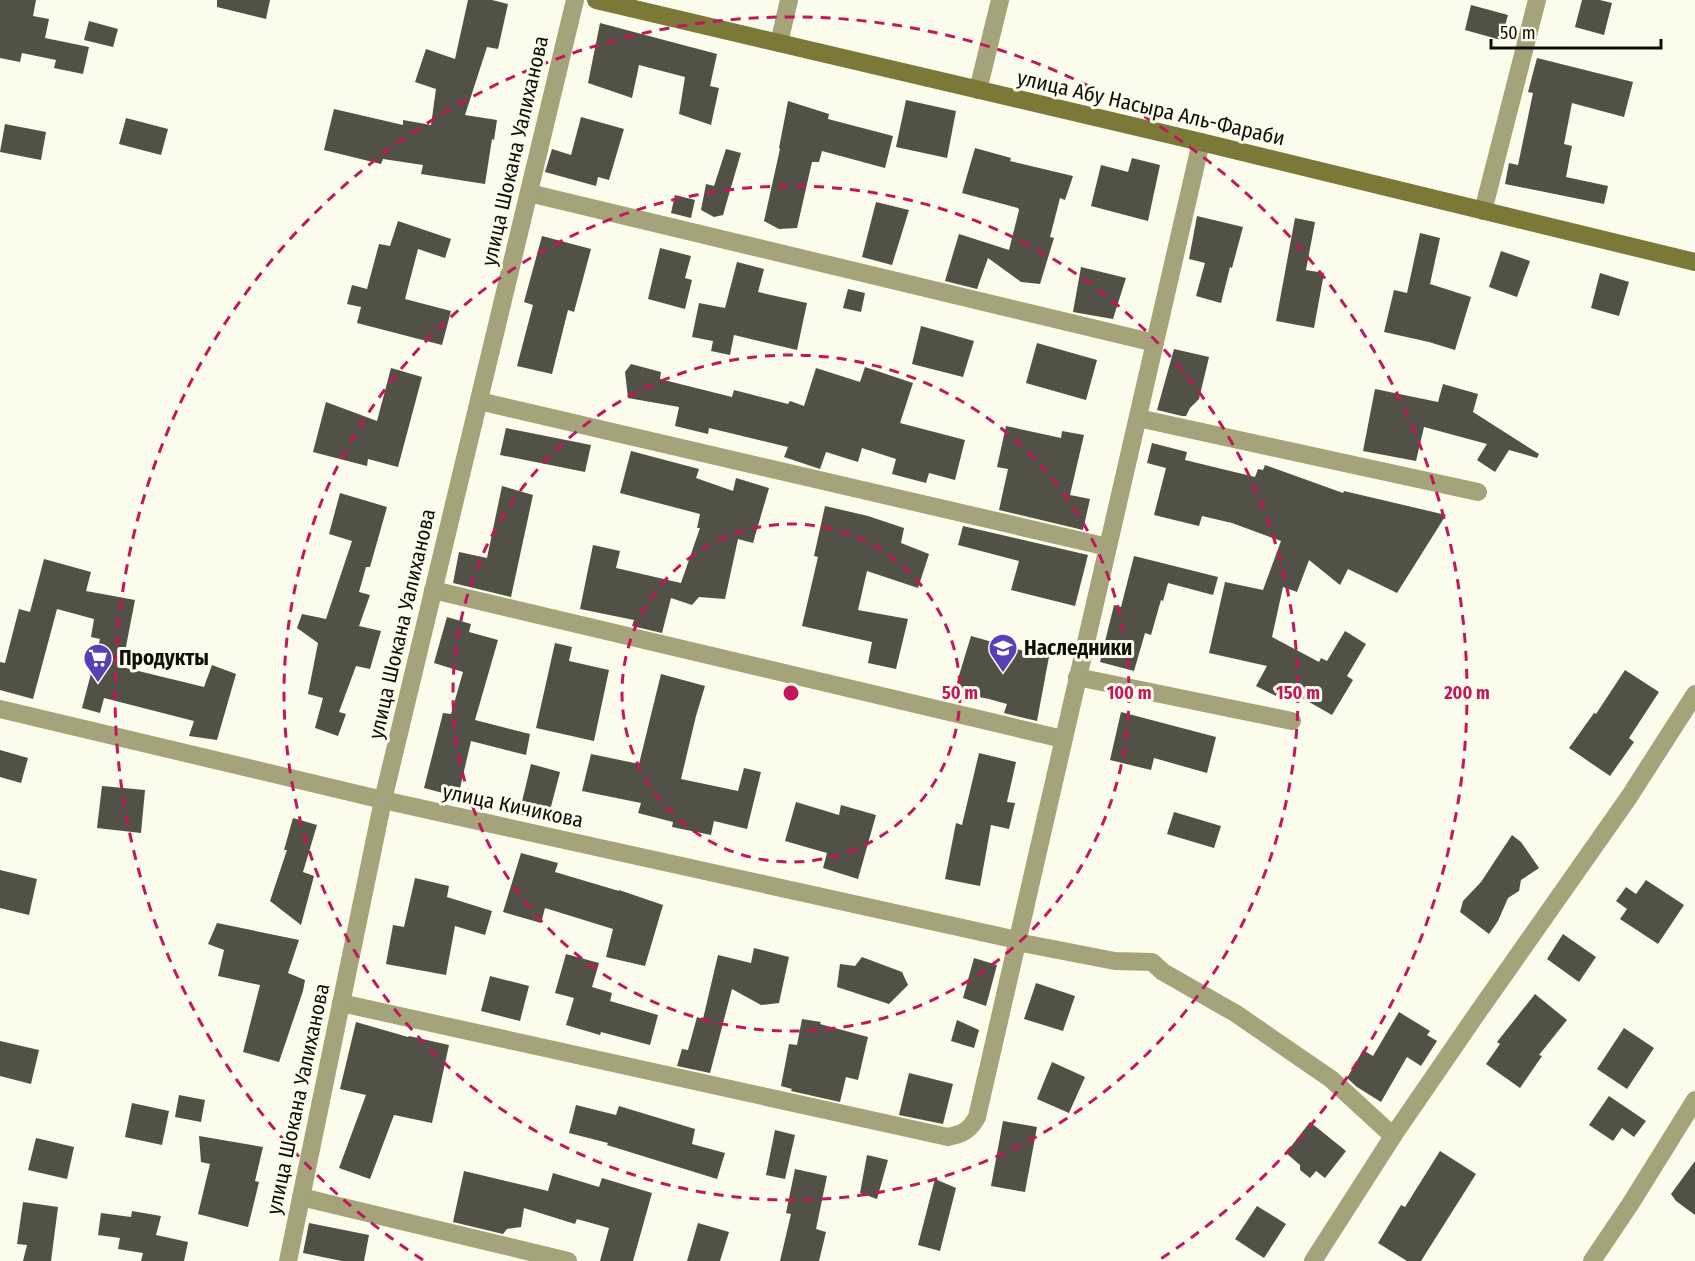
<svg xmlns="http://www.w3.org/2000/svg" width="1695" height="1261" viewBox="0 0 1695 1261" font-family="'Fira Sans Condensed',sans-serif">
<style>
.building{fill:#515145}
.lines{fill:none;stroke-linecap:round;stroke-linejoin:round}
.street{stroke:#a4a379;stroke-width:18}
.secondary{stroke:#7b7937;stroke-width:18}
.ring{fill:none;stroke:#c2185b;stroke-width:3;stroke-dasharray:10 8}
.labels{text-anchor:middle;dominant-baseline:central;stroke-width:6;stroke-linejoin:round;paint-order:stroke}
.street-label{font-size:21px;fill:#0f0f0a;stroke:#fcfced}
.poi-label{font-size:21px;font-weight:bold;fill:#0f0f0a;stroke:#fcfced;text-anchor:start}
.centre{fill:#c2185b;stroke:#fcfced;stroke-width:3}
.ring-label{font-size:18px;text-anchor:middle;font-weight:bold;fill:#c2185b;stroke:#fcfced;stroke-width:6;stroke-linejoin:round;paint-order:stroke}
</style>
<rect width="100%" height="100%" fill="#fcfced"/>
<!-- building -->
<g class="building">
<path d="M0,0H36L33,16L49,19L45,38L89,47L83,74L54,68L56,60L22,53L20,62L0,58Z"/>
<path d="M217,0H270L266,19L217,7Z"/>
<path d="M468,0H492L508,4L498,49L487,47L465,115L497,120L494,140L492,139L485,184L421,174L423,165L383,159L381,164L324,150L334,109L403,125V120L431,125L436,89L415,82L426,49L455,59Z"/>
<path d="M1582,0H1600L1612,3L1604,35L1575,27Z"/>
<path d="M1471,5L1508,15L1501,40L1465,30Z"/>
<path d="M89,21L118,29L113,47L84,40Z"/>
<path d="M600,23L717,54L710,86L719,88L711,125L679,114L685,77L639,65L632,98L588,83Z"/>
<path d="M1537,58L1633,82L1624,117L1572,103L1564,144L1572,146L1566,177L1608,186L1604,204L1505,184L1509,163L1518,165L1533,93L1528,92Z"/>
<path d="M906,100L956,111L947,158L896,147Z"/>
<path d="M788,101L829,114L828,119L893,136L885,168L822,151L819,162H812L797,228L779,229L764,221L780,149L779,148Z"/>
<path d="M581,117L624,129L609,180L598,177L596,186L545,172L552,149L571,155Z"/>
<path d="M126,118L168,129L161,155L119,144Z"/>
<path d="M5,124L46,132L41,160L0,152Z"/>
<path d="M975,148L1011,158L1010,161L1073,176L1065,200L1060,198L1050,237L1054,238L1040,284L1021,282L988,258L977,289L945,281L959,234L1009,250L1019,210L1018,208L962,193Z"/>
<path d="M726,149L741,153L723,215L714,217L701,210L706,184L714,186Z"/>
<path d="M1132,158L1160,165L1148,221L1091,206L1101,165L1128,172Z"/>
<path d="M675,195L695,200L691,218L671,213Z"/>
<path d="M876,202L909,210L892,265L862,257Z"/>
<path d="M1197,216L1243,227L1232,268L1230,267L1221,303L1196,296L1205,263L1189,259Z"/>
<path d="M1295,218L1315,222L1306,270L1324,273L1314,328L1276,321Z"/>
<path d="M398,221L451,239L445,258L418,249L405,299L451,311L442,345L357,323L361,307L347,304L352,285L367,289L379,244L390,246Z"/>
<path d="M1420,233L1440,238L1430,284L1471,297L1455,350L1429,342L1384,332L1394,290L1407,293Z"/>
<path d="M542,236L591,249L574,312L568,310L552,374L517,366L533,305L524,302Z"/>
<path d="M660,248L691,256L685,278L692,280L685,309L648,299Z"/>
<path d="M1501,251L1530,261L1517,297L1489,287Z"/>
<path d="M737,262L764,269L758,292L807,303L797,350L734,335L730,355L711,351L713,341L692,337L699,303L725,308Z"/>
<path d="M1081,267L1126,278L1113,319L1073,312Z"/>
<path d="M1600,273L1629,282L1619,316L1591,308Z"/>
<path d="M848,289L865,293L861,312L843,308Z"/>
<path d="M921,326L974,341L963,377L912,364Z"/>
<path d="M1037,343L1097,360L1086,400L1026,383Z"/>
<path d="M1174,349L1209,357L1199,399L1190,408L1186,416H1182L1157,410Z"/>
<path d="M631,364L661,372L660,379L732,397L734,390L788,404L790,401L804,406L816,368L860,382L865,367L913,383L900,423L965,440L955,480L929,473L926,483L892,474L896,459L862,448L858,462L826,452L820,469L784,457L788,447L709,428L708,434L675,426L679,407L628,398L625,372Z"/>
<path d="M391,368L422,377L398,467L368,459L367,466L313,452L326,402L377,421Z"/>
<path d="M1443,384L1478,394L1473,412L1539,454L1537,458L1509,450L1495,472L1477,460L1487,444L1424,427L1416,461L1363,451L1375,389L1438,402Z"/>
<path d="M1006,426L1061,438L1062,431L1084,435L1070,495L1090,499L1083,530L999,510L1008,469L997,467Z"/>
<path d="M506,428L591,445L585,472L500,455Z"/>
<path d="M1152,443L1187,452L1185,460L1255,477L1258,469L1263,470L1265,465L1343,493L1344,491L1446,515L1397,593L1348,569L1340,585L1309,560L1297,592L1283,587L1272,637L1319,662L1321,658L1327,661L1345,631L1366,644L1347,676L1353,680L1332,715L1281,686L1276,696L1256,686L1267,666L1209,653L1225,582L1263,590L1281,541L1232,523L1202,516L1199,526L1154,515L1166,468L1147,463Z"/>
<path d="M631,451L699,469L696,478L733,491L736,478L769,488L753,543L738,539L725,599L699,597L692,605L671,598L662,633L632,626L634,620L580,609L593,545L620,551L616,568L681,583L700,528H697L700,514L620,493Z"/>
<path d="M502,486L533,495L511,597L453,583L459,552L487,558Z"/>
<path d="M340,493L387,507L370,567H366L359,592L370,595L359,626L381,631L370,669L356,666L339,712L346,714L338,736L315,728L323,698L308,694L318,643L297,628L302,614L326,619L352,541L329,534Z"/>
<path d="M825,506L868,516L904,528L901,543L929,554L918,588L867,571L858,610L908,619L896,669L868,663L872,642L802,626L818,557L814,556Z"/>
<path d="M963,526L1088,555L1075,606L1011,590L1019,561L958,545Z"/>
<path d="M1134,556L1218,577L1213,595L1168,583L1163,601L1161,600L1151,635L1145,633L1134,671L1100,662L1114,605L1121,607Z"/>
<path d="M44,559L91,572L86,591L135,600L122,667L204,687L212,665L236,674L217,740L189,736L194,721L104,698L100,713L82,708L100,639L91,637L94,619L57,609L33,699L0,690V662L5,663L19,609L30,612Z"/>
<path d="M447,617L471,624L469,632L498,640L475,720L530,734L526,755L471,741L458,797L424,788L443,713L451,714L463,672L434,663Z"/>
<path d="M971,636L1031,653L1032,640L1051,646L1037,721L1004,713L1007,704L989,699L954,692Z"/>
<path d="M555,643L572,647L569,661L609,670L594,741L536,728Z"/>
<path d="M1625,670L1659,692L1629,738L1634,742L1610,776L1569,748L1594,713L1596,714Z"/>
<path d="M661,674L705,686L696,716L681,779L738,791L744,768L761,772L747,829L714,821L711,835L672,827L673,822L638,813L641,803L582,791L591,754L639,764Z"/>
<path d="M1121,712L1216,737L1207,773L1154,758L1151,770L1110,760Z"/>
<path d="M0,750L28,758L21,783L0,777Z"/>
<path d="M979,753L1016,762L1007,802L1015,803L1009,829L991,825L980,886L945,879L956,823L962,825Z"/>
<path d="M531,764L560,772L547,822L519,814Z"/>
<path d="M102,786L145,790L141,833L97,828Z"/>
<path d="M796,802L839,815L841,805L876,815L858,879L823,868L827,853L785,841Z"/>
<path d="M1174,812L1221,826L1214,848L1167,834Z"/>
<path d="M293,818L317,825L303,872L314,876L301,925L270,901L287,850H284Z"/>
<path d="M1512,835L1521,842L1539,868L1521,880L1519,891L1508,898L1498,921L1489,934L1460,912L1463,901L1481,882Z"/>
<path d="M521,853L558,863L555,872L619,891V890L663,905L645,966L606,957L613,929L545,908L541,923L503,912Z"/>
<path d="M0,870L37,879L29,915L0,908Z"/>
<path d="M415,878L449,886L447,897L492,911L485,935L455,926L446,975L386,964L393,925L404,927Z"/>
<path d="M1646,880L1684,905L1658,944L1620,919L1627,909L1616,901L1626,887L1636,894Z"/>
<path d="M217,923L299,940L288,973L305,980L303,991L279,1062L243,1052L260,985L218,976L224,950L208,944Z"/>
<path d="M1563,934L1596,957L1579,982L1547,959Z"/>
<path d="M754,948L789,957L779,1003L761,1005L732,989L710,1073L677,1066L682,1049L688,1050L697,1017L703,1019L718,955L751,963Z"/>
<path d="M566,954L599,963L592,987L612,993L610,1001L658,1015L650,1045L601,1032L600,1035L566,1025L574,998L555,993Z"/>
<path d="M862,957L902,972L908,985L889,1004L837,987L840,964L855,966Z"/>
<path d="M974,958L997,965L986,1006L963,998Z"/>
<path d="M490,976L529,986L520,1021L481,1011Z"/>
<path d="M1036,983L1075,996L1063,1031L1024,1019Z"/>
<path d="M1535,994L1567,1020L1539,1055L1542,1056L1520,1088L1486,1064L1500,1044L1497,1042Z"/>
<path d="M1399,1012L1430,1031L1427,1035L1437,1041L1421,1066L1407,1057L1381,1102L1357,1087L1347,1078L1363,1050L1373,1056Z"/>
<path d="M802,1019L821,1022L820,1024L868,1037L858,1080L846,1077L840,1102L791,1091L792,1089L781,1086L789,1044L797,1045Z"/>
<path d="M957,1020L979,1030L974,1048L951,1041Z"/>
<path d="M356,1022L408,1037L409,1036L449,1045L432,1123L394,1115L370,1179L339,1168L366,1095L340,1089Z"/>
<path d="M1624,1028L1654,1048L1627,1089L1597,1069Z"/>
<path d="M0,1041L39,1050L31,1084L0,1076Z"/>
<path d="M1052,1062L1085,1077L1069,1113L1037,1099Z"/>
<path d="M909,1073L953,1084L943,1124L899,1115Z"/>
<path d="M179,1095L205,1100L201,1122L175,1117Z"/>
<path d="M1609,1096L1646,1121L1634,1137L1622,1128L1613,1141L1589,1125Z"/>
<path d="M132,1103L169,1111L162,1145L125,1137Z"/>
<path d="M576,1105L616,1115L619,1106L695,1129L692,1144L725,1153L717,1179L607,1145L608,1143L569,1133Z"/>
<path d="M1003,1121L1037,1127L1025,1192L991,1186Z"/>
<path d="M1310,1122L1346,1151L1325,1178L1316,1171L1310,1178L1300,1170V1165L1286,1153Z"/>
<path d="M775,1130L795,1135L785,1179L766,1175Z"/>
<path d="M199,1136L263,1147L255,1181L259,1182L248,1227L198,1214L210,1164L201,1162Z"/>
<path d="M36,1138L74,1147L67,1179L28,1170Z"/>
<path d="M1440,1151L1476,1174L1421,1261H1407L1378,1243L1401,1205L1405,1207Z"/>
<path d="M867,1155L888,1160L877,1199L860,1193Z"/>
<path d="M1695,1161V1215L1676,1201L1671,1194Z"/>
<path d="M795,1169L827,1176L816,1229L826,1232L819,1261H780L791,1214L786,1213Z"/>
<path d="M464,1171L548,1191L553,1173L599,1187L602,1178L652,1193L633,1261H600L609,1228L577,1219L575,1224L524,1208L521,1227L507,1229L503,1234L453,1222Z"/>
<path d="M935,1179L956,1188L940,1251L918,1245Z"/>
<path d="M23,1202L58,1207L51,1261H23L27,1245L17,1244Z"/>
<path d="M1257,1206L1286,1224L1264,1258L1235,1239Z"/>
<path d="M132,1211L161,1216L156,1235L188,1242L184,1261H141L143,1253L118,1249L120,1238L98,1235L101,1213L131,1217Z"/>
<path d="M309,1223L369,1235L364,1261H342L303,1253Z"/>
<path d="M698,1223L729,1232L720,1261H687Z"/>
</g>
<g class="lines">
<!-- street -->
<g class="street">
<path d="M779,43L789,0"/>
<path d="M978,90L1000,0"/>
<path d="M529,193L1155,343"/>
<path d="M1483,211L1537,0"/>
<path d="M479,401L1108,547"/>
<path d="M1138,418L1478,492"/>
<path d="M433,590L1063,739"/>
<path d="M1077,677L1292,721"/>
<path d="M0,709L383,800L1017,940"/>
<path d="M1017,942L1115,961L1152,962L1163,972L1235,1013L1331,1079L1393,1136"/>
<path d="M341,1003L948,1137C963,1134 970,1130 977,1117L1201,142"/>
<path d="M301,1197L568,1261"/>
<path d="M288,1261L383,800L575,0"/>
<path d="M1313,1261L1395,1133L1476,1015L1629,797L1695,694"/>
<path d="M1592,1261L1631,1203L1695,1100"/>
</g>
<!-- secondary -->
<path class="secondary" d="M596,0L1201,142L1695,262"/>
</g>
<!-- distance rings -->
<g class="ring">
<circle cx="791" cy="693" r="169"/>
<circle cx="791" cy="693" r="338"/>
<circle cx="791" cy="693" r="507"/>
<path d="M423 1260A676 676 0 1 1 1159 1260"/>
</g>
<!-- icons -->
<defs>
<g id="school-pin" transform="scale(1.5)"><path d="M0 17L-7.5 6A9.5 9.5 0 1 1 7.5 6Z" fill="#593fb7" stroke="#fcfced"/><path d="M0-5L7-2L0 1L-7-2ZM-4 1L0 2.5L4 1V4Q0 6-4 4Z" fill="#fff"/></g>
<g id="supermarket-pin" transform="scale(1.5)"><path d="M0 17L-7.5 6A9.5 9.5 0 1 1 7.5 6Z" fill="#593fb7" stroke="#fcfced"/><path d="M-6-5.5h2.5l.6 2H6L4.5 2H-2.5L-4.4-4H-6ZM-1.5 3.2a1.3 1.3 0 1 0 .1 0ZM3 3.2a1.3 1.3 0 1 0 .1 0Z" fill="#fff"/></g>
</defs>
<g fill-rule="evenodd">
<use href="#school-pin" x="1003" y="648"/>
<use href="#supermarket-pin" x="98" y="658"/>
</g>
<g class="labels">
<!-- street labels -->
<g class="street-label">
<text transform="translate(1151 108) rotate(13)">улица Абу Насыра Аль-Фараби</text>
<text transform="translate(515 151) rotate(-77)">улица Шокана Уалиханова</text>
<text transform="translate(402 624) rotate(-77)">улица Шокана Уалиханова</text>
<text transform="translate(513 806) rotate(12)">улица Кичикова</text>
<text transform="translate(298 1099) rotate(-78)">улица Шокана Уалиханова</text>
</g>
<!-- poi labels -->
<g class="poi-label">
<text x="1024" y="648">Наследники</text>
<text x="119" y="658">Продукты</text>
</g>
</g>
<circle cx="791" cy="693" r="9" class="centre"/>
<g class="ring-label">
<text x="960" y="699">50 m</text>
<text x="1129" y="699">100 m</text>
<text x="1298" y="699">150 m</text>
<text x="1467" y="699">200 m</text>
</g>
<!-- scale -->
<path d="M1491 39v9h170v-9" fill="none" stroke="#0f0f0a" stroke-width="3"/>
<text x="1500" y="39" font-size="18" fill="#0f0f0a" stroke="#fcfced" stroke-width="4.5" paint-order="stroke">50 m</text>
</svg>
